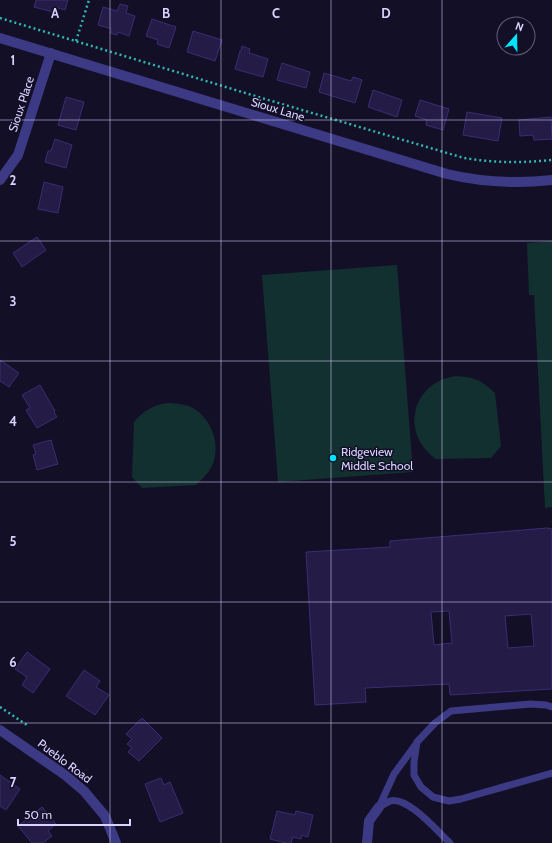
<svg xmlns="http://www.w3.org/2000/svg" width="552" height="843" viewBox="0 0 552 843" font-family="Cabin,sans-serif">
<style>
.green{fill:#12302f}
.building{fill:#241b47;stroke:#3b2d73;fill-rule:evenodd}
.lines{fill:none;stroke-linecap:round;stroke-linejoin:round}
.path{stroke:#2fb8b0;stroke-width:2.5;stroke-dasharray:2 3;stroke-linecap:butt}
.lane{stroke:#3d3a85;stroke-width:7}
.street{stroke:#3d3a85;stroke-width:10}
.grid{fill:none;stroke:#d9d4ff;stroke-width:1;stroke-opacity:0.55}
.poi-dot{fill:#00e5ff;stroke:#130f26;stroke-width:1.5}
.labels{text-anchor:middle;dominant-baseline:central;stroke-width:3;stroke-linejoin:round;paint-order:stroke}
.street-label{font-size:12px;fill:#d9d4ff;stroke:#130f26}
.poi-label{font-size:12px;fill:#d9d4ff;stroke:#130f26;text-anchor:start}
.grid-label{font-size:13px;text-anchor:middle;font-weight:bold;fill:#d9d4ff;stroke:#130f26;stroke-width:3;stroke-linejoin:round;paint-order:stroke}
</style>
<rect width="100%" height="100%" fill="#130f26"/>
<!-- green -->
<g class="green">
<path d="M552,241V507L545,508L534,295H529L527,243Z"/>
<path d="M397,265L413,472L278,482L262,275Z"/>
<path d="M456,376C474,377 481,380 495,393L501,446L491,458L436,459C399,433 412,382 456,376Z"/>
<path d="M167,403C175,403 182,404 189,406C211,416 222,444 212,466C208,474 202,479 196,485L142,488L132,477L134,422C143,411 153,405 167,403Z"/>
</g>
<!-- building -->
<g class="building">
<path d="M36,0H68L65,10L55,7L53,12L34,7Z"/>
<path d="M120,4L128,6L126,13L135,16L129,36L118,32L117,35L110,33L112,29L98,25L103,7L117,11Z"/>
<path d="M152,19L176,27L169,48L157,44L158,40L146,36Z"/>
<path d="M193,31L222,40L215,61L187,52Z"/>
<path d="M242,46L250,49L249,53L268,59L263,77L235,69L240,51H241Z"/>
<path d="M282,63L310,72L306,88L277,80Z"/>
<path d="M324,73L351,81L353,77L362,80L355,103L319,92Z"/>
<path d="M373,90L402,100L397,117L368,107Z"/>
<path d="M66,97L84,102L76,130L58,125Z"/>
<path d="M420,100L449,109L443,130L426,125L427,120L415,116Z"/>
<path d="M467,112L502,118L498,141L463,135Z"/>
<path d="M551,117L552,139L534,140L533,135L520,136L519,120Z"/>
<path d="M55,139L72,145L66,168L45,162L48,151H51Z"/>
<path d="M44,182L63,187L58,213L38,209Z"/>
<path d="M37,237L46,250L22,267L13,253Z"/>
<path d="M0,360L19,373L9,387L0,381Z"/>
<path d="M40,385L55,411L54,412L57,417L37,428L26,410L30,408L22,395Z"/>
<path d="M51,440L58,464L37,470L33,455L36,454L33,445Z"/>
<path d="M547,528L552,529V689L450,695L449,684L365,688L366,702L315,705L306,552L390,547V541ZM449,611L452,643L434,645L431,612ZM531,614L534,646L508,648L505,616Z"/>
<path d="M27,652L50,669L33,693L22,685L27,677L15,669Z"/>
<path d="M84,670L100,681L96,687L109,695L95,715L66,696Z"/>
<path d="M142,718L162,738L139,761L128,752L132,748L127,744L132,739L126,734Z"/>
<path d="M0,775L20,789L6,810L0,806Z"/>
<path d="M161,778L164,785L170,782L183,813L160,822L145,784Z"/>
<path d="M42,807L56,824L48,831L52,836L43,843H32L18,826Z"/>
<path d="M277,811L295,815L296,811L313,815L308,837L302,835L301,839L293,837L291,843H286L270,839Z"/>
</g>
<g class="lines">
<!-- path -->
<g class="path">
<path d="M0,18L265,99L464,158C494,163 522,163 552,160"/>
<path d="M76,41L89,0"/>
<path d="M0,707L27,725"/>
</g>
<!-- lane -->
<g class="lane">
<path d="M552,707L546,705L531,704L451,711L435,723L417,742L414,762V775L421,787L433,797L449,801L461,799L552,773"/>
<path d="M379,807C383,805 386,803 390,801C408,796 438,832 450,843"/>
<path d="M379,807L394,774L416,744"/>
</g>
<!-- street -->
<g class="street">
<path d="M0,38L447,174C481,182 517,184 552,180"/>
<path d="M0,180L18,155L51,53"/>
<path d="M0,730L65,775L84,791L105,816L116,843"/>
<path d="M367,843L369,821L379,807"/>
</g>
</g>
<!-- grid -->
<path class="grid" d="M110,0V843M221,0V843M331,0V843M442,0V843M0,120H552M0,241H552M0,361H552M0,482H552M0,602H552M0,723H552"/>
<!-- markers -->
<circle class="poi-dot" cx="333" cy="458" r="4"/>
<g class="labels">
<!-- street labels -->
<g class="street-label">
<text transform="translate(21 104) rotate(-72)">Sioux Place</text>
<text transform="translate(278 109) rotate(17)">Sioux Lane</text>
<text transform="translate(65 761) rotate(37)">Pueblo Road</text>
</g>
<!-- poi labels -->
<g class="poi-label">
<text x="341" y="451">Ridgeview<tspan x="341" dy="14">Middle School</tspan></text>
</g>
</g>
<g class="grid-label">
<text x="55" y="18">A</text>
<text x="166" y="18">B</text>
<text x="276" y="18">C</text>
<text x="386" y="18">D</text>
<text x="13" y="65">1</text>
<text x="13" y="185">2</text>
<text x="13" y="306">3</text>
<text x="13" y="426">4</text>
<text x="13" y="546">5</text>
<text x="13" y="667">6</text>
<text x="13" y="787">7</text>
</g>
<!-- north arrow -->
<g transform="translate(516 36) rotate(20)"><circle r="19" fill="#130f26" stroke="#625e7d"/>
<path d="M0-3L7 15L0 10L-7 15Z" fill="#00e5ff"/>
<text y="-6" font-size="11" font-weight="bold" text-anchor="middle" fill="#d9d4ff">N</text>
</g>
<!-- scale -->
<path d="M18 819v6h112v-6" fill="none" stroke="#d9d4ff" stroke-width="2"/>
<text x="24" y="819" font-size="12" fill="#d9d4ff" stroke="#130f26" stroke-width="3" paint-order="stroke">50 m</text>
</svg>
